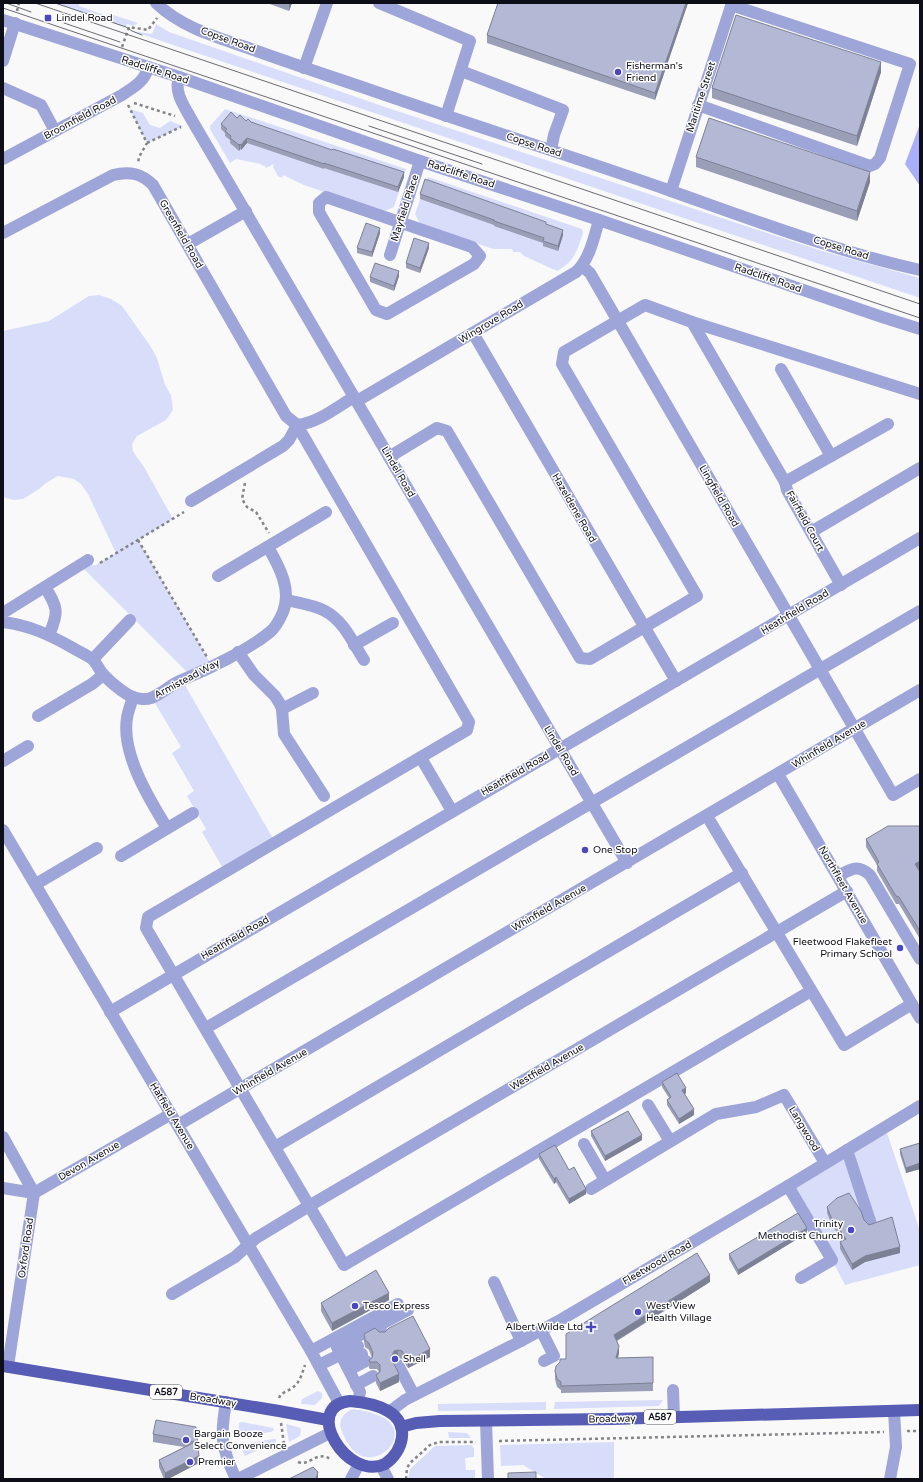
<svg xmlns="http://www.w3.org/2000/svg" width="923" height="1482" viewBox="0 0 923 1482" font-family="'Varela Round',sans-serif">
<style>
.green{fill:#d8ddfa}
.water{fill:#a6aff8}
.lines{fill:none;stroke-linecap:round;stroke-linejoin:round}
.path{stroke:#848489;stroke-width:2.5;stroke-dasharray:3 3;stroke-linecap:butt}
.minor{stroke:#9ea5d8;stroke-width:12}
.major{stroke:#575cb5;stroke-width:12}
.tram{stroke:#6b6b72;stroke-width:1}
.wall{fill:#9a9eb7}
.shaded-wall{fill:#7d8195}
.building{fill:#b3b8d5;stroke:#7d8195}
.poi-dot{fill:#4b48bf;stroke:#fff;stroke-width:1.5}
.labels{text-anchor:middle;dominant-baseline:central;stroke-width:3;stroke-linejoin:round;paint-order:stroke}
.shield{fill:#fff;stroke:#56565d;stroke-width:1}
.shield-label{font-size:9px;font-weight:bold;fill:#0d0e18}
.poi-label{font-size:10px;fill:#0d0e18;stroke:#fff;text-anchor:start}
.street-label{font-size:10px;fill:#0d0e18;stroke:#fff}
</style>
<rect width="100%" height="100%" fill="#f9f9f9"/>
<!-- green -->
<g class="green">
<path d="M55,3H79V6L107,16L110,14L138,23L133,26L127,24L126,27H125Z"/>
<path d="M156,24L169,32L388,108L819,250L920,278V298L132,31L152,34Z"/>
<path d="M130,109L143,113L150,125L160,128L170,121L183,126L147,143Z"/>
<path d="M225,109L406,169L394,207L383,212L304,185L283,175L282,178L278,176L273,167L274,164L266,168L265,166L261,165V164L236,159L230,163L210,129V126Z"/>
<path d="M428,177L582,229L583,233C577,251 575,261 557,271L524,256L520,252H513L512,249H493L420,224L415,214Z"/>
<path d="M99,295L111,299L122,306L151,347L157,358L165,385L171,395L173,410L166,420L137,436L132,444L133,451L136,456L144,467L173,519L138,540L212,666L191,676L80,565L88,560L94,566L116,553L88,494L81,484L74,479L58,476L46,483L39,489L23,499L14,500L3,497V331L49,321L89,296Z"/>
<path d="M182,680L275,842L225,872L202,832L206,829L187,796L194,791L172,753L181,747L152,698Z"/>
<path d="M885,1127L920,1231V1265L845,1285L832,1260L788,1186Z"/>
<path d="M318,1391L322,1393V1398L315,1405L301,1404L302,1399Z"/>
<path d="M663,1400L659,1406L554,1409L555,1402Z"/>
<path d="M546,1402V1410L438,1411V1404Z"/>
<path d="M350,1410C359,1408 372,1413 380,1416C420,1433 369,1482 347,1442C344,1436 341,1431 340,1425C341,1417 344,1414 350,1410Z"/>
<path d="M242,1422L273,1428L274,1430L271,1432L238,1437L239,1423Z"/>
<path d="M286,1424L298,1427L301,1429L300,1436L289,1442Z"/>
<path d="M448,1432L467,1433L471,1438H449Z"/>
<path d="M273,1439H276V1442L245,1456L239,1445Z"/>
<path d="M614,1442V1479H546L523,1465L501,1466L500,1445Z"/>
<path d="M471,1445L474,1448V1457L465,1458L466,1470H475V1479H408L410,1469L435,1446Z"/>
</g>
<!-- water -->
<path class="water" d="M920,124V186L905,164Z"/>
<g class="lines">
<!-- path -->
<g class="path">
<path d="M17,11L19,3"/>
<path d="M122,47L129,27L148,30L157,18"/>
<path d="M134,103L175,116"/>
<path d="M128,105L147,143L139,157L138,163"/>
<path d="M147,143L181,127"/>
<path d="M245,483L242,499L247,507L256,512L269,533"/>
<path d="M138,540L207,657"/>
<path d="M100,563L184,512"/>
<path d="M279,1398L281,1394C298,1386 299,1383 305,1365"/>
<path d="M281,1423L284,1444"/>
<path d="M907,1431H920"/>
<path d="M499,1441L884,1432"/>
<path d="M298,1462C310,1467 316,1449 332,1460"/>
<path d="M406,1479L407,1468L410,1463L430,1445L439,1442H476"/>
</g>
<!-- minor -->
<g class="minor">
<path d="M156,3C183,29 220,38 254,50C290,63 326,75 362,87C465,123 569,155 671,191C753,220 835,251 920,270"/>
<path d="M379,3L470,41L446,116"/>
<path d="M3,20L179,77L420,161L599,220L882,317L920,329"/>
<path d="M3,61L15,23"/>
<path d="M304,68L327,3"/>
<path d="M461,71L563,110L554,135L551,150"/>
<path d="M179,77C174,92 183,104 190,117L627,863"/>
<path d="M3,88L41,105L55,131"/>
<path d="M698,105L870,166L875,164L880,158L910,64L731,5"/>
<path d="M3,159L122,95C134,87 144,82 148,68"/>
<path d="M671,191L732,3"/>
<path d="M326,197L472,247L480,256L474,264L387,314L376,310L319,212V203Z"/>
<path d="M3,233L113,175C129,171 141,173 153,185L286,416L297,425L289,440L283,446L191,501"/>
<path d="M188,244L246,211"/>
<path d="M390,255L420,161"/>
<path d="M582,266L590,273L893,795L920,779"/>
<path d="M692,322L785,482"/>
<path d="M473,333L676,681"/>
<path d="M781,369L831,456"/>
<path d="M354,397C337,407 318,423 297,425L469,722L467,730L148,917L146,928L344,1265L811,991"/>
<path d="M357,401L576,272C590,259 594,237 599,220"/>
<path d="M389,457L437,428L447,431L580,658L590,659L697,596L562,364L564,352L645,305L692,322L920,394"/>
<path d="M811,532L920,468"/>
<path d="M218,576L326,512"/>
<path d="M841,585L787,490L785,482L888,424"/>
<path d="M45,587C58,608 59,612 49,635"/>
<path d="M286,600C299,603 314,605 325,611C344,621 353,643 364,660"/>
<path d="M6,611L88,560"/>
<path d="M3,622C29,625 50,635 73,648C79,652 86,654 92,659C96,662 99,669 102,673C108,680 124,694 133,697C138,699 146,700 151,698C162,694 171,684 182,680C209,669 248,650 270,632C276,627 280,619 283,612C292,590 279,566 268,547"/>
<path d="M354,645L393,623"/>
<path d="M238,652L254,675L275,696L280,704L282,709L284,734L324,796"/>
<path d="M93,659L130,620"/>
<path d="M133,697C131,704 128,711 127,718C121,753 149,799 167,828"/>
<path d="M282,709L313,693"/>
<path d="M38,716L92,684L103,675"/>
<path d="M421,758L452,811"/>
<path d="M3,761L28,746"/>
<path d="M778,774L920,1018"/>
<path d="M707,816L844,1045L912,1004"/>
<path d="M3,830L311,1351L339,1403"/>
<path d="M121,856L193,813"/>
<path d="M838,876C852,869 857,864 870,875L920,959"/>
<path d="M36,884L97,848"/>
<path d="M110,1012L920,538"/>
<path d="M206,1028L920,611"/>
<path d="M648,1105L670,1141"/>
<path d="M178,1125L920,690"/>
<path d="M3,1137L34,1193L8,1366"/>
<path d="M584,1144L605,1180"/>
<path d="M275,1147L742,873"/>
<path d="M847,1150L871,1224"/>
<path d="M788,1186L832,1260L801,1278"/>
<path d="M3,1188L34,1193L171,1114"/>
<path d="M591,1189L716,1114L756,1107L784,1095L825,1163"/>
<path d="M494,1282L521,1341"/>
<path d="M172,1294L235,1257L256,1238L309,1206L847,891"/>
<path d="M378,1326L408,1310"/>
<path d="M541,1330L554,1356L544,1361"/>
<path d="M311,1351L398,1304"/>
<path d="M345,1362L362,1354"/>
<path d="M319,1365L358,1346"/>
<path d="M398,1365L414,1395"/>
<path d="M349,1370L366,1361"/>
<path d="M356,1385L373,1376"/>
<path d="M673,1390L674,1417"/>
<path d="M226,1402C220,1437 221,1447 236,1479"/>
<path d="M358,1402L360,1392L337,1347L378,1326L382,1333"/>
<path d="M389,1412L405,1400L521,1341L562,1319L788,1186L920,1106"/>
<path d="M486,1421L488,1479"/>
<path d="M381,1466L388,1479"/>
<path d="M238,1479L330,1433"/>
<path d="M351,1479L358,1466"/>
<path d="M890,1479L896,1447L894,1411"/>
</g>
<!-- major -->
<g class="major">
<path d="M3,1366L279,1411L328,1420"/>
<path d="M350,1401C362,1402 378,1405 388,1411C411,1424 403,1452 385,1464C347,1482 301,1406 350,1401Z"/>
<path d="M401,1427L416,1423L440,1421L613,1419L920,1410"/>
</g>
<!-- tram -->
<g class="tram">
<path d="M6,3L31,12"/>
<path d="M35,3L920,304"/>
<path d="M55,3L126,27L132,31L142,35"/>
<path d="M3,8L920,318"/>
<path d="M64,23L120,42"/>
<path d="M369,126L482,164"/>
</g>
</g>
<!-- wall -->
<g class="wall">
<path d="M267,3H292L289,11Z"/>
<path d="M498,3H688L655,100L487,43V35Z"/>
<path d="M881,72L857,146L712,98V88Z"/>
<path d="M237,118L251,122L404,177L398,192L324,168V169L247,143L241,150L240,149L239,151L230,143V140L225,136V133L221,129V124Z"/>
<path d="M696,157L870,182L857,221L696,167Z"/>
<path d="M420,194L546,224L563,235L558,251L543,246V243L494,226V225L420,199Z"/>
<path d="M380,233L372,257L357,253V248Z"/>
<path d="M429,248L420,273L406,268V263Z"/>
<path d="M399,276L394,291L370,282V277Z"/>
<path d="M920,826V869H919L920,872V939L899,904H896L877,871V865L866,847V839Z"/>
<path d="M662,1082L686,1093L685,1094L694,1115L679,1124L667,1105V1100L669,1098L662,1087Z"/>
<path d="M591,1131L642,1140L605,1161L591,1136Z"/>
<path d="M920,1143V1169L906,1173L900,1154V1149Z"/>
<path d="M539,1154L569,1170L586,1194L569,1204L556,1182L554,1184L539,1159Z"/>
<path d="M827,1207L864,1220L900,1253L865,1262L852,1270L840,1249V1242L842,1241L831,1223L827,1213Z"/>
<path d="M807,1233L738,1275L729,1259V1254Z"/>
<path d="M710,1282L617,1341L619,1353L618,1358L653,1357V1391L561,1393V1390L557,1387L555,1379V1371L566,1359Z"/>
<path d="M389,1300L332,1331L321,1311V1303Z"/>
<path d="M379,1332L430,1357L408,1368L402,1359L398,1358L394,1359L392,1362L399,1382L380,1391L376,1383V1375L379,1372L377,1369H370L369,1368V1360L372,1358L369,1350L365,1347L364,1342V1334Z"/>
<path d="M196,1427L199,1463L168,1479H164L159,1467V1460L184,1447L153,1442V1434Z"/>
</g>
<!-- shaded-wall -->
<g class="shaded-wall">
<path d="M289,3H292L289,11Z"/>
<path d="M686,3H688L655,100V93Z"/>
<path d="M881,62V72L857,146V136Z"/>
<path d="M247,138V143L241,150V145Z"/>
<path d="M240,144V149L239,151V145Z"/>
<path d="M404,172V177L398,192V187Z"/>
<path d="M870,172V182L857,221V211Z"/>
<path d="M380,228V233L372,257V252Z"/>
<path d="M563,230V235L558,251V246Z"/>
<path d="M429,243V248L420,273V268Z"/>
<path d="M399,271V276L394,291V286Z"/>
<path d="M920,861V869L915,871V864Z"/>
<path d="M686,1088V1093L682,1095V1090Z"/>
<path d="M694,1109V1115L679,1124V1119Z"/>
<path d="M642,1135V1140L605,1161V1156Z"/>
<path d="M920,1163V1169L906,1173V1168Z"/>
<path d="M556,1177V1182L554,1184V1179Z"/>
<path d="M586,1189V1194L569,1204V1199Z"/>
<path d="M807,1228V1233L738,1275V1270Z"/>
<path d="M900,1247V1253L865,1262L852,1270V1264L865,1256Z"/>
<path d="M710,1275V1282L614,1342V1335Z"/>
<path d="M389,1293V1300L332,1331V1323Z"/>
<path d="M619,1346V1353L616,1366V1358Z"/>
<path d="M430,1349V1357L408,1368V1361Z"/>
<path d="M398,1350V1358L394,1359L391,1365V1358L394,1351Z"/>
<path d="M399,1374V1382L380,1391V1383Z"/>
<path d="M199,1456V1463L168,1479H165V1473Z"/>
<path d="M318,1472V1479H316Z"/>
</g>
<!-- building -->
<g class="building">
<path d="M498,3H686L655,93L487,35Z"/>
<path d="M736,15L881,62L857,136L712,88Z"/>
<path d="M231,112L237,118L240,115L246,121L248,119L251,122L332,150L333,149L404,172L398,187L324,163V164L247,138L241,145L240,144L239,145L230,138L231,136L225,131L227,129L221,124Z"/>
<path d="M709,118L870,172L857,211L696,157Z"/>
<path d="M425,179L546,222V224L563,230L558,246L543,241L544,238L494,221V220L420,194Z"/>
<path d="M366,223L380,228L372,252L357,248Z"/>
<path d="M414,238L429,243L420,268L406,263Z"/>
<path d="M375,263L399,271L394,286L370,277Z"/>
<path d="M888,826H920V861L915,864L920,872V931L899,897L896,896L877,864L879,862L866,839Z"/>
<path d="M677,1073L686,1088L682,1090L694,1109L679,1119L667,1100L671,1097L662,1082Z"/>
<path d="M628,1111L642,1135L605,1156L591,1131Z"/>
<path d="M920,1143V1163L906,1168L900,1149Z"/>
<path d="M555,1145L569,1170L574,1167L586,1189L569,1199L556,1177L554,1179L539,1154Z"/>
<path d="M849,1193L861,1211L864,1220L869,1225L892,1217L900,1247L865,1256L852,1264L840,1242L846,1239L831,1217L827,1207L837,1198Z"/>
<path d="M798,1213L807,1228L738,1270L729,1254Z"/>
<path d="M697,1253L710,1275L614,1335L619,1346L616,1358L653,1357V1383L561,1386V1382L557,1379L555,1371L556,1366L560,1362V1359H566V1334Z"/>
<path d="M376,1270L389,1293L332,1323L321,1303Z"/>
<path d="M413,1316L430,1349L408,1361L402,1351L398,1350L394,1351L391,1358L399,1374L380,1383L376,1375L380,1372V1365L377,1362H370L369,1360L372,1358L373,1353L369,1343L365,1340L364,1334L375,1328L379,1332H385L389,1328Z"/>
<path d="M156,1420L196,1427L199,1456L165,1473L159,1460L195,1442L153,1434Z"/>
<path d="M313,1467L318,1472L316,1479H289Z"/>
<path d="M536,1472V1479H508V1473Z"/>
</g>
<!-- markers -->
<g class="poi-dot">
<rect x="44" y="14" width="8" height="8" rx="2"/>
<circle cx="618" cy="72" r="4"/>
<circle cx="585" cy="850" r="4"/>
<circle cx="900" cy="948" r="4"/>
<circle cx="851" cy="1230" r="4"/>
<circle cx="355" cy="1306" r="4"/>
<circle cx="638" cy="1312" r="4"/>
<path d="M589 1321h4v4h4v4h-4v4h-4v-4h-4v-4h4z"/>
<circle cx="395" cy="1359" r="4"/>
<circle cx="186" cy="1440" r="4"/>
<circle cx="190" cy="1462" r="4"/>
</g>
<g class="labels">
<!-- shield labels -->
<g class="shield">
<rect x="150" y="1385" width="32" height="14" rx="3"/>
<rect x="644" y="1410" width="32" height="14" rx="3"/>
</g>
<g class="shield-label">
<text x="166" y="1392">A587</text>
<text x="660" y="1417">A587</text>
</g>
<!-- poi labels -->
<g class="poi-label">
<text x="56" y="18">Lindel Road</text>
<text x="626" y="66">Fisherman's<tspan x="626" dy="12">Friend</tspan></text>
<text x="593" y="850">One Stop</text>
<text x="892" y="942" text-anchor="end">Fleetwood Flakefleet<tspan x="892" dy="12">Primary School</tspan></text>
<text x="843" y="1224" text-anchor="end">Trinity<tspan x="843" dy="12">Methodist Church</tspan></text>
<text x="363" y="1306">Tesco Express</text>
<text x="646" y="1306">West View<tspan x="646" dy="12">Health Village</tspan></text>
<text x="583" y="1327" text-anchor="end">Albert Wilde Ltd</text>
<text x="403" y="1359">Shell</text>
<text x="194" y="1434">Bargain Booze<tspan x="194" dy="12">Select Convenience</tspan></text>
<text x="198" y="1462">Premier</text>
</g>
<!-- street labels -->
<g class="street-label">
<text transform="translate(228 40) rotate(20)">Copse Road</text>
<text transform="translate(155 70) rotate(18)">Radcliffe Road</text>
<text transform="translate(701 97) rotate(-72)">Maritime Street</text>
<text transform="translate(80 118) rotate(-28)">Broomfield Road</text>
<text transform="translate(534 145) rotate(18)">Copse Road</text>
<text transform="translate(461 174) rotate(18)">Radcliffe Road</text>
<text transform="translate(405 208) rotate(-72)">Mayfield Place</text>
<text transform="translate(181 234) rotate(60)">Greenfield Road</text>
<text transform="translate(841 248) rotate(17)">Copse Road</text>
<text transform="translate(768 278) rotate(19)">Radcliffe Road</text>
<text transform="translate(491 322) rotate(-31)">Wingrove Road</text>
<text transform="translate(398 472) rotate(60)">Lindel Road</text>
<text transform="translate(719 496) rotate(60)">Lingfield Road</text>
<text transform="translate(574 508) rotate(60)">Hazeldene Road</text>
<text transform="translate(805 521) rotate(61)">Fairfield Court</text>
<text transform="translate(795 612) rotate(-31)">Heathfield Road</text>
<text transform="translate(187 679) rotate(-28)">Armistead Way</text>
<text transform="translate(829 744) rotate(-31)">Whinfield Avenue</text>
<text transform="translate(561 751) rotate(59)">Lindel Road</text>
<text transform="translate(515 774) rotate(-30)">Heathfield Road</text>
<text transform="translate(843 885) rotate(60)">Northfleet Avenue</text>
<text transform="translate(549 908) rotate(-30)">Whinfield Avenue</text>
<text transform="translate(235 938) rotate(-30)">Heathfield Road</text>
<text transform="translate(547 1067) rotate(-30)">Westfield Avenue</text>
<text transform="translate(270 1072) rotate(-30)">Whinfield Avenue</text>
<text transform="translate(172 1116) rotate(59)">Hatfield Avenue</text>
<text transform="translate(804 1129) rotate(59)">Langwood</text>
<text transform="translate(89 1161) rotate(-30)">Devon Avenue</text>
<text transform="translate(26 1248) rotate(-82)">Oxford Road</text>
<text transform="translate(657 1263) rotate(-30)">Fleetwood Road</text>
<text transform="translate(213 1400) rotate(9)">Broadway</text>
<text transform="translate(612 1419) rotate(-1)">Broadway</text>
</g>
</g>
<!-- border -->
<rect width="923" height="1482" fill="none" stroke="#0d0e18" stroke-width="8"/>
</svg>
